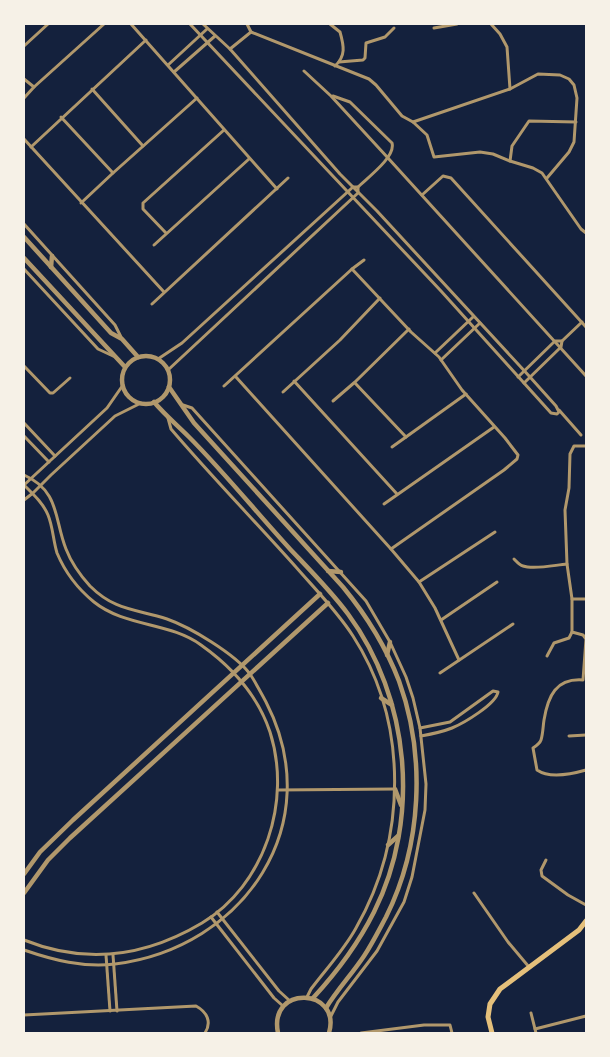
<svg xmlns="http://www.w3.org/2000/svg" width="610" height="1057" viewBox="0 0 610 1057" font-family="'Asap Condensed',sans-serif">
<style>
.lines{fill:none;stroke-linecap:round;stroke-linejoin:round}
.minor{stroke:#b1986c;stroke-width:3}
.tertiary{stroke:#b1986c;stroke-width:4.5}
.secondary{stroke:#e5c07b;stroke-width:5}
</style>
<rect width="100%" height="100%" fill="#14213d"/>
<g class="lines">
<!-- minor -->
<g class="minor">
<path d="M131,24L277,189"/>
<path d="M190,24L441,291L551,413L557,414L559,412L556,406L530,377L377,211L340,174L230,49L203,24"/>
<path d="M247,24L251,32L369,79L376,85L402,116L413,122L427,135L434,157L480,152L493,154L510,161L533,168L542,173L581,229L586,233"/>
<path d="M330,24L340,32C344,46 346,56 335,66"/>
<path d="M491,24L500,34L507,47L510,89"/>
<path d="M434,28L457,24"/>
<path d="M24,46L48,24"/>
<path d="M230,49L251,32"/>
<path d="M339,62L363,60L365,58L366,43L385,37L394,28"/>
<path d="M168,65L207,29"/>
<path d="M304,71L331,96L388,158L586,376"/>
<path d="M174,72L215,36"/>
<path d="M24,79L34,87L104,24"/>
<path d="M92,89L143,146"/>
<path d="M24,98L34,87"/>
<path d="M61,117L113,173"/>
<path d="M413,122L510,89L538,74L560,75L569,79L574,85L577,98L574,142L569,152L547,178"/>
<path d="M24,139L164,292"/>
<path d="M31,147L146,40"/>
<path d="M510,161L512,146L529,121L576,122"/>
<path d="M422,195L443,176L451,178L586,327"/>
<path d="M81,203L113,173L197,98"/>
<path d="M24,224L115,325L122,339"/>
<path d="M166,233L143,209V203L224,130"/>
<path d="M154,245L249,159"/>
<path d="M24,269L98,349L113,356"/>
<path d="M352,269L411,332L439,357L462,390L505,438L518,455L517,459L504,470L391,549"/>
<path d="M152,304L288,178"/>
<path d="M435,353L473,317"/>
<path d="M158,359L182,343L353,187H358C367,178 396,157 392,143L350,102L333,96"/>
<path d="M441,360L480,323"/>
<path d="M24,366L50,393H53L70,378"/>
<path d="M168,370L358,193V187"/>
<path d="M236,377L391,549L419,582L435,608L459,660"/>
<path d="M518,377L555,341H562"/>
<path d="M294,381L397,494"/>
<path d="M355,383L406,437"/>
<path d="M524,383L561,347L562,341L582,322"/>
<path d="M224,386L352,269L364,260"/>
<path d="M283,392L340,340L380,298"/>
<path d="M333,401L355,382L409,329"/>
<path d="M183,405L192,408L366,601L390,642L406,677L413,698L420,728L426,784L425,810L412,877L404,902L377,951L338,1002L330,1018"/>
<path d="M559,410L581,435"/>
<path d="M168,418L171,429C211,476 254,520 295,566C315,589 337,611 353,636C409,723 407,839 356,928C344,950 326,969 311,989L307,997"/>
<path d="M24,423L55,456"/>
<path d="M24,436L49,462"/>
<path d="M392,447L466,394"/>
<path d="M24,475C60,491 54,519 66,549C71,562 80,575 90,586C115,611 136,609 167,619C190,627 235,654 250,674C256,683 261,693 266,702C329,824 244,948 115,964C84,968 53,960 24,950"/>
<path d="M24,485C33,494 43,503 48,515C53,527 53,540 57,553C65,572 78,589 94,602C125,627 170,622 201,645C232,667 258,696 270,732C292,801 265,885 202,923C145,957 86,965 24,940"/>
<path d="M24,485L107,408L123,385"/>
<path d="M24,500L33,493L51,475L115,416L141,403"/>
<path d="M384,504L494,427"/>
<path d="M514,559C517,562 519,565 523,566C534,570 555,565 567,564"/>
<path d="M419,582L495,532"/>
<path d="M572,599L567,564L565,510L569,488L570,454L574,446H586"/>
<path d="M586,599H572V632L583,635L586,639L583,680C556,678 548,696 544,720C543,726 543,734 541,740C540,743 536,746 533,748L537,770C550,779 572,774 586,770"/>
<path d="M441,620L497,582"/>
<path d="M547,656L554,643L569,638L572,632"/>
<path d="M440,673L513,624"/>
<path d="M420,728L450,722L493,691L498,692C496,704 464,723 452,728C442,732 432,734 421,736"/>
<path d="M569,736L586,735"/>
<path d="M278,790L395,789"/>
<path d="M546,860L541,870L542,876L568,895L586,905"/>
<path d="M474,893L508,942L529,967"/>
<path d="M217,912L279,991L290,1001"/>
<path d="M211,917L274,998L283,1006"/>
<path d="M106,955L110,1011"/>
<path d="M113,955L117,1011"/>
<path d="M531,1013L536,1033"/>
<path d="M24,1015L196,1006C207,1012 212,1022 205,1033"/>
<path d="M535,1029L586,1016"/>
<path d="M361,1033L424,1025H450L452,1033"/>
</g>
<!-- tertiary -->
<g class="tertiary">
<path d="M24,237L111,333L122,339L138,357"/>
<path d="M24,258L125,367"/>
<path d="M51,267L52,256"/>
<circle cx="146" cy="380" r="24"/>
<path d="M169,387L194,423L343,587C366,615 386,647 399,681C426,756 422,845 386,917C379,930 372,944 364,956C352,974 337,990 326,1008"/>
<path d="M154,402C165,415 177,425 189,437C224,472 256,512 290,549C310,570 331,591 348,614C410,698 421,818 374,912C358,944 337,972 313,998"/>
<path d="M328,571L341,572"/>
<path d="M387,655L390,642"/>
<path d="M381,698L392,705"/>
<path d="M395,789L401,805"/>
<path d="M388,845L398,836"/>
<path d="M24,874L40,852L73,820L320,594"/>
<path d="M24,893L48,860L70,838L328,603"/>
<path d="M278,1033C268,984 342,988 329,1033"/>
</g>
<!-- secondary -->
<path class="secondary" d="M492,1033L488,1017L490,1004L500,989L579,930L586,921"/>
</g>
<!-- border -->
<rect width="610" height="1057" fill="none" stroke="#f6f1e7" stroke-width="50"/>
</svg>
